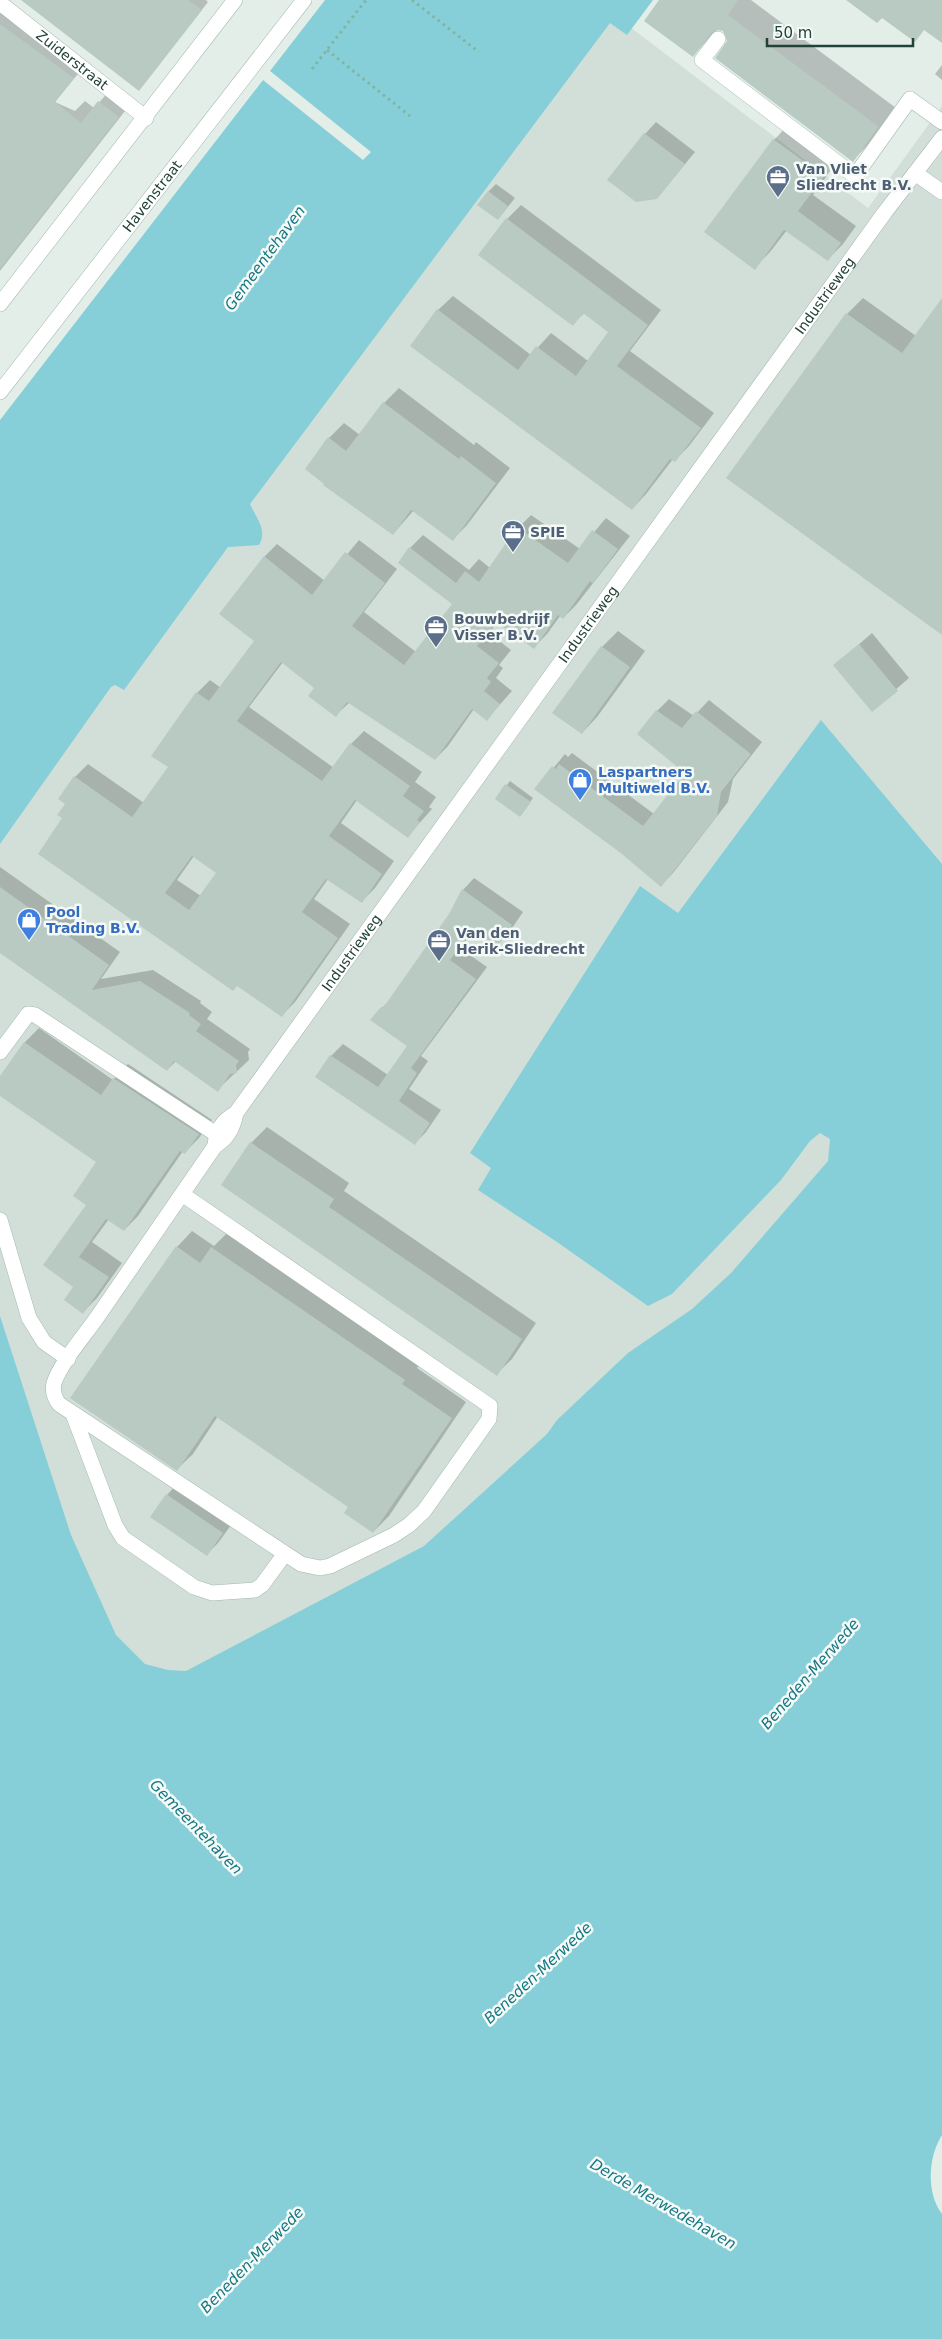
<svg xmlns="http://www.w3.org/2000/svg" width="942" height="2339" viewBox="0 0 942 2339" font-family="'DejaVu Sans',sans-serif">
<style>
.built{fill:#d1dfd8}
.water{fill:#87cfd8}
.shadow{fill:#0003;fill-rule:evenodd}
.building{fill:#b8cac2;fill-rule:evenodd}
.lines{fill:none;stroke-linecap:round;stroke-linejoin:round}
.minor-casing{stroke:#a5b7b0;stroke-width:16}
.path{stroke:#81b5a2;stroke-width:3;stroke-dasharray:2.5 4;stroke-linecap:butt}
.minor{stroke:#fff;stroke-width:15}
.labels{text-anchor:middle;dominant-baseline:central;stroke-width:5;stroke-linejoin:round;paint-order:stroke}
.street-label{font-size:14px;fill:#214238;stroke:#f5faf7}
.service-label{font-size:14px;font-weight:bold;fill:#4e5e75;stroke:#f5faf7;text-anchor:start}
.shop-label{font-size:14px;font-weight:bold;fill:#366cbe;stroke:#f5faf7;text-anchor:start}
.water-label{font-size:15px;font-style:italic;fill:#157784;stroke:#f5faf7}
</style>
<rect width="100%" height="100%" fill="#e3eee9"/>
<!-- built -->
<path class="built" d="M609,11L868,208L942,106V1094L411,1616L152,1708L88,1641L0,1369V804Z"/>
<!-- water -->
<g class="water">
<path d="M325,0H653L627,35L610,23L250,504C256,518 268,530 259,545L228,547L124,690L115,685L111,687L0,844V420L263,80L363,160L371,152L270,71Z"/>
<path d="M821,720L942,864V2135C928,2157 926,2193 942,2214V2339H0V1316L71,1535L116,1635L145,1664L168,1670L186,1671L424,1546L547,1434L557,1420L628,1353L692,1309L731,1273L828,1161L830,1139L820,1133L810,1141L781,1180L672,1294L648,1306L557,1242L478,1190L491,1168L470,1153L640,886L678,913Z"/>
</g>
<!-- shadow -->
<g class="shadow">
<path d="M0,0L86,64L55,102L75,111L85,101L94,108L113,87L132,102L0,271Z"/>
<path d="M23,0H206L208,2L139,90Z"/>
<path d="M661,0H751L896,108L871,142L853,160L729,41L724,30L717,29L693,56Z"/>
<path d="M942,65V80L935,74Z"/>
<path d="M656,122L695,152L657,198L645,134Z"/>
<path d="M789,124L838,160L813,195L856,226L843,244L827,260L787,230L770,252L754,268L774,140Z"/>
<path d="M496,184L515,198L498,219L488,192Z"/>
<path d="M521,205L661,310L630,351L714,413L689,446L675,460L673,459L646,494L632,509L438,310L453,296L531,355L551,333L588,361L610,332L584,313L573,324L507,219Z"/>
<path d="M863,298L916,336L942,300V634L728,478L847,314Z"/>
<path d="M399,388L474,445L476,442L510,468L467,525L453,539L414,510L393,534L307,469L329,438L344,423L360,435L384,403Z"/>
<path d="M531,515L580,549L606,518L630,536L576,605L563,618L560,616L547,634L534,647L498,621L489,633L511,650L499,665L503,668L496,678L512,691L487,719L474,709L448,746L435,759L350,702L336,715L316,688L283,662L249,707L334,768L351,744L364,731L422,772L415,782L436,797L429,807L432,809L408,836L357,800L341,823L394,861L375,888L362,901L328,879L314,899L350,924L295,1002L282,1015L64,818L67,804L60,799L75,777L88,764L144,803L169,767L153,755L197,693L210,680L221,688L256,641L264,557L277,544L325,581L359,540L397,569L364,612L416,652L454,604L410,548L423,535L469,570L479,559L490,568L518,528ZM194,856L218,873L201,896L177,880Z"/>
<path d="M618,631L645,651L597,717L582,733L602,647Z"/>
<path d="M872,633L909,678L872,710L835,665Z"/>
<path d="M669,699L694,716L709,700L762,742L733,779L728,802L673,873L661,885L622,853L536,789L565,754L568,757L572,753L654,814L687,772L657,711Z"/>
<path d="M510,781L533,798L523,812L496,799Z"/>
<path d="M0,867L120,952L101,979L153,970L201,1001L200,1003L212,1012L207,1019L250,1049L248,1052L249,1060L217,1090L176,1061L167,1070L0,952Z"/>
<path d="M474,878L523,912L508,934L496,946L474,930L460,948L487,967L421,1056L428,1061L409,1089L441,1110L426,1132L415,1143L317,1077L331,1056L343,1044L388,1075L408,1046L382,1008L391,999L450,915L463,890Z"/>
<path d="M39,1028L113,1080L128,1064L212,1120L199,1138L185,1152L183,1151L138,1216L124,1230L109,1219L92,1242L122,1263L97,1298L83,1312L75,1287L44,1265L88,1205L98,1162L0,1094V1078L25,1042Z"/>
<path d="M267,1127L349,1183L344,1191L536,1323L512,1359L496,1374L222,1185L251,1143Z"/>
<path d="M192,1231L214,1246L228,1232L420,1364L417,1368L466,1402L389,1516L373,1532L350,1507L218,1416L193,1454L177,1469V1247Z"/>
<path d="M178,1483L234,1521L218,1543L207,1554L167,1495Z"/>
</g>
<!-- building -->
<g class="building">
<path d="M21,0H188L202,10L139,91Z"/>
<path d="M659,0H738L728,15L878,126L876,130L853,162L715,58L727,41L723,31L719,30L711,33L693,57L644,21Z"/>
<path d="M846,0H942V43L924,30L915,42L882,18L877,23Z"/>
<path d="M0,24L74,78L55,102L81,123L98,101L119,117L0,269Z"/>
<path d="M644,133L685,164L657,199L636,202L607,180Z"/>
<path d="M773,139L824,176L798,211L841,243L828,261L784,230L755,270L704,232Z"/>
<path d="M488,191L508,206L498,220L477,205Z"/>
<path d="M506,218L648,325L617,366L701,428L675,462L670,459L632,510L410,346L437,309L518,370L536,346L576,376L608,332L583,313L573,326L478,255Z"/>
<path d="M942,298V635L726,478L846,313L902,353Z"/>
<path d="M383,402L459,459L461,456L496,483L453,541L411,510L393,535L323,485L324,484L305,469L328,437L346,451Z"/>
<path d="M517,527L568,563L592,530L618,549L593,583L590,581L563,619L558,615L534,649L496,622L477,646L499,663L487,678L491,682L484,691L500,704L487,721L472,709L435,760L347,702L336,717L308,696L314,688L281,662L237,721L322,781L350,743L410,786L403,796L424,811L417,820L420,822L408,838L355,800L329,836L382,874L362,903L326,879L302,912L338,938L282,1017L237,986L233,991L38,854L62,818L57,815L65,804L58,799L74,776L132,817L168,767L151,756L196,692L209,701L254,641L219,614L264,556L312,595L345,552L385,583L352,626L404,665L452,604L398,563L409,547L456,583L465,571L479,582ZM192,856L216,873L189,910L165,893Z"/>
<path d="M859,644L898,691L872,712L833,665Z"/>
<path d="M601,646L630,667L582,734L552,713Z"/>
<path d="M656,710L682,728L696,711L751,754L721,792L717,816L661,887L622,854L534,789L552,766L556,769L559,764L643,826L685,773L637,734Z"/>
<path d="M505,784L531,802L520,817L495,799Z"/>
<path d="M0,887L109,965L92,990L140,981L190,1013L189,1015L201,1024L196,1031L239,1061L236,1065L237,1073L230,1074L218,1092L174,1061L167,1071L0,953Z"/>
<path d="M462,889L512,925L496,947L472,930L450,960L476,979L411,1068L417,1073L399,1101L430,1123L415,1145L315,1077L330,1055L378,1087L407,1046L370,1020L381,1007L383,1008L449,914Z"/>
<path d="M24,1042L101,1095L113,1078L199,1134L185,1154L180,1151L124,1231L106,1219L79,1257L109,1277L83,1314L64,1300L73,1287L43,1265L86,1205L73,1196L96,1162L0,1096V1076Z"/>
<path d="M250,1142L334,1199L329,1207L522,1339L497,1376L221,1185Z"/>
<path d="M176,1246L200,1263L211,1247L405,1380L402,1384L452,1418L373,1533L344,1513L348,1507L215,1416L177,1471L70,1398Z"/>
<path d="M166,1494L223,1533L207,1556L150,1517Z"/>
</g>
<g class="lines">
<!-- minor casing -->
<g class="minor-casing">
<g id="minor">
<path id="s1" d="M0,3L146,118"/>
<path d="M718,39L702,60L855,176L910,99L942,122"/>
<path d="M915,173L942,192"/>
<path d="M0,304L235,0"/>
<path id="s2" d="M0,392L304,0"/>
<path d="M0,1052L28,1014L35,1015L216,1134"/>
<path id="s3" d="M236,1113C233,1128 228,1138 215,1146C216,1130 222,1121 236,1113L885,212L942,138"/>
<path d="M182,1194L490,1406L489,1419L424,1511L409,1525L394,1535L330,1566L320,1568L301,1564L59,1404C54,1397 52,1391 54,1383C61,1362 85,1335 98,1316C137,1259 176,1203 215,1146"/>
<path d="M0,1220L29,1318L44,1342L68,1359"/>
<path d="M73,1414L115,1525L123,1538L194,1587L212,1593L255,1590L262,1585L284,1555"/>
</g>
</g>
<!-- path -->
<g class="path">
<path d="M412,0L479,52"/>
<path d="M327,50L410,116"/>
<path d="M312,69L366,0"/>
</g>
<!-- minor -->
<use href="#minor" class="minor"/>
</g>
<!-- icons -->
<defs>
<g id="office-pin" transform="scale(1.25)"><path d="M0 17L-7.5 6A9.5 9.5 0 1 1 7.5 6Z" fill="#5c6f8a" stroke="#f5faf7"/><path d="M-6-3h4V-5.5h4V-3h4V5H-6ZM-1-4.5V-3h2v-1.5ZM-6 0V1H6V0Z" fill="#fff"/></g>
<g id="shop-pin" transform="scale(1.25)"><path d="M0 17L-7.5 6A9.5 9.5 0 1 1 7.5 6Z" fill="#3f7fe0" stroke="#f5faf7"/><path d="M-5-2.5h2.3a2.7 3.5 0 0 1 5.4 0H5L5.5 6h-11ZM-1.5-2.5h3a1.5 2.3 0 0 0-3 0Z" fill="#fff"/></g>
</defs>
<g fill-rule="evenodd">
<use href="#office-pin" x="778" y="177"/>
<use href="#office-pin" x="513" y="532"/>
<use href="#office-pin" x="436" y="627"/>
<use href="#shop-pin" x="580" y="780"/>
<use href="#shop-pin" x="29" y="920"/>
<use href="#office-pin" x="439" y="941"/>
</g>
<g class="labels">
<!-- street labels -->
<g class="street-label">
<text stroke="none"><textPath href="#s1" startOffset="92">Zuiderstraat</textPath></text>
<text stroke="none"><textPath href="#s2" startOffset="248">Havenstraat</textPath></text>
<text stroke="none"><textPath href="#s3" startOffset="1089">Industrieweg</textPath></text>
<text stroke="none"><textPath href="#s3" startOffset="684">Industrieweg</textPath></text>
<text stroke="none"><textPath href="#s3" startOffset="279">Industrieweg</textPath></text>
</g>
<!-- service labels -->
<g class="service-label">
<text x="796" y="169">Van Vliet<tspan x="796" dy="16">Sliedrecht B.V.</tspan></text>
<text x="530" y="532">SPIE</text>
<text x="454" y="619">Bouwbedrijf<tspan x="454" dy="16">Visser B.V.</tspan></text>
<text x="456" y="933">Van den<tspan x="456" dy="16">Herik-Sliedrecht</tspan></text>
</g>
<!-- shop labels -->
<g class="shop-label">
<text x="598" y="772">Laspartners<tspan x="598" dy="16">Multiweld B.V.</tspan></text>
<text x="46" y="912">Pool<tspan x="46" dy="16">Trading B.V.</tspan></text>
</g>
<!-- water labels -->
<g class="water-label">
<text transform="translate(265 258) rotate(-54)">Gemeentehaven</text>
<text transform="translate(810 1674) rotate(-49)">Beneden-Merwede</text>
<text transform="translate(196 1827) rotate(46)">Gemeentehaven</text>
<text transform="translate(538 1973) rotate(-43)">Beneden-Merwede</text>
<text transform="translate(663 2204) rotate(30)">Derde Merwedehaven</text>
<text transform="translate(252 2260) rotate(-46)">Beneden-Merwede</text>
</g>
</g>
<!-- scale -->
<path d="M767 38v8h146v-8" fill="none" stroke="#214238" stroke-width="2.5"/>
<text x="774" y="38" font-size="15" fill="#214238" stroke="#f5faf7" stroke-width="4" paint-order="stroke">50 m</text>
</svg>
